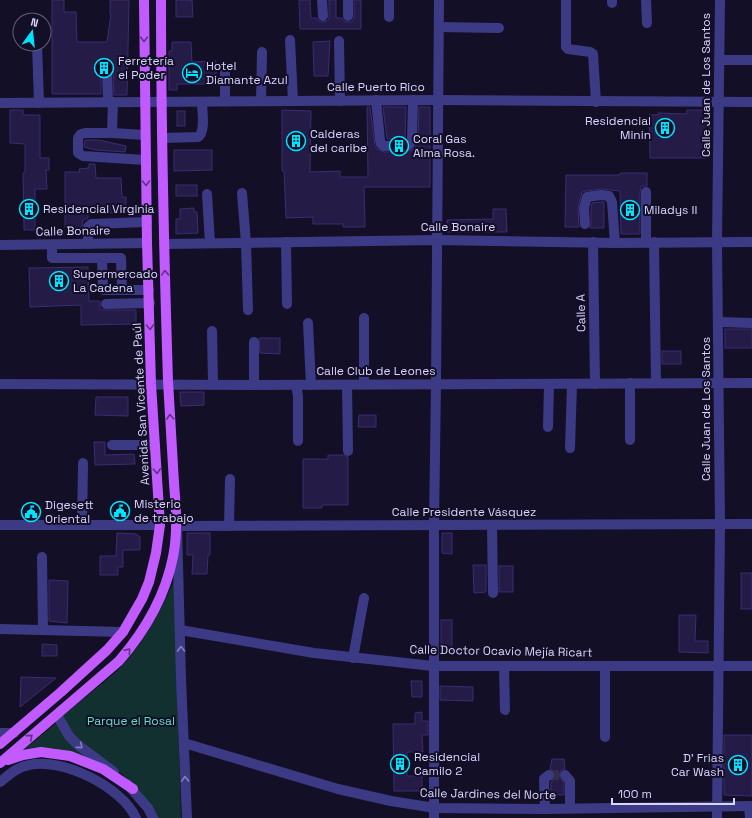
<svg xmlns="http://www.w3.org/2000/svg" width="752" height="818" viewBox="0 0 752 818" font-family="'Space Grotesk',sans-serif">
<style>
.green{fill:#12302f}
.building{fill:#241b47;stroke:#3b2d73}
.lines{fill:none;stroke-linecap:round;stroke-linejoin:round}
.minor-tunnel{stroke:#312d47;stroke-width:10;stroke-dasharray:10 5;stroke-linecap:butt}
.minor{stroke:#3d3a85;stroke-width:10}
.major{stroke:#c25bff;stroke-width:10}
.oneway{stroke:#623188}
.oneway2{stroke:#837fbc}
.labels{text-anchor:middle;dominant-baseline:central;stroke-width:4;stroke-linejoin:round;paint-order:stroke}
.poi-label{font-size:12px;fill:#d9d4ff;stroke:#130f26;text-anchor:start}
.street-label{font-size:12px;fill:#d9d4ff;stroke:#130f26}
.park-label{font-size:12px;fill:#5fe0c0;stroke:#130f26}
</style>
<rect width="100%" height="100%" fill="#130f26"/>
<!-- green -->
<g class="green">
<path d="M174,581L181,818H157L123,775L79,743L61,717C80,701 100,686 118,670C143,645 159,613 174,581Z"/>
<path d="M56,723L87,757L53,748L25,749Z"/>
</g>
<!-- building -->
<g class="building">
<path d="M52,0H64V12H76L77,42H107L111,14H110V0H129L127,95H114L113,69L112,66L107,64L103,65L101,70V94H52Z"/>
<path d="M176,0H192L193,17H176Z"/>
<path d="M299,0H310L311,18H317L320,22H323L327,21L329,19V0H336V18H342L344,21L348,22H351L354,19V0H361V29H300Z"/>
<path d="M330,41L328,76H314L313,42Z"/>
<path d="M172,42H191L192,62L216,61V84H177V90H169V51H172Z"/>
<path d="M367,107H370L375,146L377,149L384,152L409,151L414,149L418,140L419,107H430V187H364L365,227H343V224H313V217L286,218L284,171H282V110L311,111L310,172L340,171V177H368Z"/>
<path d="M383,107H406L405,139H387Z"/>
<path d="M10,110H23V115H40V158H49V170H46L47,189H35V230H24L23,173H25V144L10,143Z"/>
<path d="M687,110H710V137H705V158H650L649,115H658V113L687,114Z"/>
<rect x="177" y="111" width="8" height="15"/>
<path d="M85,140H99L126,146L125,152L96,150L84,147Z"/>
<path d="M174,150H212V170L174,171Z"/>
<path d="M89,164H95L96,178H121L122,197H126V213H88V218L83,220L82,228H65V172H80L79,169L89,168Z"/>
<path d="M620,173H647V186H641L640,192V234H621L620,191L602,189L586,191L582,192L578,208L579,227H565L566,175H620Z"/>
<rect x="176" y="185" width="21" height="11"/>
<path d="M601,202H604V228H590L591,224V209L592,203Z"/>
<path d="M194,208V212H197L198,233L176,234V219H180V209Z"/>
<path d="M493,209H506L507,232H447V220L493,219Z"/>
<path d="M88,267L89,301H100V309L106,310H136V324L81,325V305L30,307L29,268Z"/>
<rect x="725" y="329" width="27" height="19"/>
<path d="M259,338H280V354L260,353Z"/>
<rect x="662" y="351" width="19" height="13"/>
<path d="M180,392H204V405L181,406Z"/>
<path d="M96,397H128V416L95,415Z"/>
<path d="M359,415H376V427H358Z"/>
<path d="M94,442H105V455L134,454L135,464L95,465Z"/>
<path d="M328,455H343L348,457V505H322V508H303V459H328Z"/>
<path d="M117,533L136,534L140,537V550H123V567H118V575H100V556H116Z"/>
<path d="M187,533H210V555H208L207,574H192L193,555H187Z"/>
<path d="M442,533H452V554L442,553Z"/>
<path d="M473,565H486V592L474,593Z"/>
<rect x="499" y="566" width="14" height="26"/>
<rect x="741" y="573" width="11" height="36"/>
<path d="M49,580L68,581L67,623L49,621Z"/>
<path d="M679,615H696L695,641H708V653L679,652Z"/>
<rect x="441" y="620" width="11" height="34"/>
<path d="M42,644L57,645V656H42Z"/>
<path d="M21,677L56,678L20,707Z"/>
<path d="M411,681H422V697H412Z"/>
<path d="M440,686L473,687V701L440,700Z"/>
<path d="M422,712V721H428V735H422L423,752H407V776H422V791H394L393,724H415V713Z"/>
<path d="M724,735H752V796L724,795Z"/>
<path d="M552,759H564L565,769L561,770L559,776L564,783V795H551V782L555,778V774L554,771L550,769Z"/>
</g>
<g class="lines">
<!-- minor-tunnel -->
<path class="minor-tunnel" d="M549,775H565"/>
<!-- minor -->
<g class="minor">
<path d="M322,0L323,16"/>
<path d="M389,0V17"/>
<path d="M566,0V47L568,49L590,52L593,54L596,102"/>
<path d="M646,0L647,23"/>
<path d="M612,3V0"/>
<path d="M348,16V0"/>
<path d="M439,27L499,28"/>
<path d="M290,40L293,101"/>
<path d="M339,41L340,101"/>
<path d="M37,44L39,103"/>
<path d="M719,60H752"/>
<path d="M107,70L108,102"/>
<path d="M376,100L380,140L381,144L384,146L409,145L412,140L413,100"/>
<path d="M225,101V67"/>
<path d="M261,101L262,52"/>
<path d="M0,103L439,100L752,102"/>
<path d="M112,133L113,102"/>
<path d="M145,135L112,133H85L81,134L78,138V153L83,156L145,160"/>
<path d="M162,138L198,137C206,132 202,111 202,102"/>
<path d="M242,193L246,243L248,310"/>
<path d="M207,194L210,243"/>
<path d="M585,224L584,208L587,197L601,195L609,196L612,202L615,243"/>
<path d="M286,242L287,304"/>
<path d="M593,242L595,384"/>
<path d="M646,242V192"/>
<path d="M654,242L656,383"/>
<path d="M88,244V227L91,224L147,222"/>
<path d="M164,244L437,240L615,243L752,242"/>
<path d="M0,245L147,243"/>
<path d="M52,245V258H121L122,290"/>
<path d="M102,258L103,290H149"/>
<path d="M106,304L150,303"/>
<path d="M719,322L752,323"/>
<path d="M308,323L311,385"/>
<path d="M212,331L213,384"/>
<path d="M254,342V385"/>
<path d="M0,384L254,385L752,383"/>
<path d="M364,384V318"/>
<path d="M296,385L298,396V441"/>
<path d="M347,385L348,451"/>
<path d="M548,427L549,385"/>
<path d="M630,440V383"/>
<path d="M112,445H155"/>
<path d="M570,448L572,384"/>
<path d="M0,525H160"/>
<path d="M82,525L83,463"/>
<path d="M492,525L493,593"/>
<path d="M229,526L230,479"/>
<path d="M42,557L43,630"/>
<path d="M0,629L123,632"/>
<path d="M180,630L314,653L433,666H752"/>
<path d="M353,658L364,598"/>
<path d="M504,666L505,710"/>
<path d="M57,715L69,736L78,745L114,772"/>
<path d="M0,733H14"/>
<path d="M605,737V666"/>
<path d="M184,743L338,789L391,801L435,808L545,809L752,806"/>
<path d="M565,775L570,781V808"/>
<path d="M0,782C9,775 17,767 29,765C62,757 122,787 136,818"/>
<path d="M127,784L148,808L153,818"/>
<path d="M749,806L750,818"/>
<path d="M545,809L544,779L549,775"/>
<path d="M187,818L181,679L177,526L752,524"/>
<path d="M434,818V525L436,384L439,0"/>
<path d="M717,818L720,524L717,242L720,0"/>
</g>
<!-- major -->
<g class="major">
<path d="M0,744L61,692L107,650L123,632L142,599L149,582L156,553L160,525L151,384L147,243L144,0"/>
<path d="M8,760L23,755L41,752L70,756L103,769L133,789"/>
<path d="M0,763L119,661C145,631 165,597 173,557C178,532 176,508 174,483C172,449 170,415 168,381C164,254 161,127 161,0"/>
</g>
</g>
<!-- one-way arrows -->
<defs><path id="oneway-chevron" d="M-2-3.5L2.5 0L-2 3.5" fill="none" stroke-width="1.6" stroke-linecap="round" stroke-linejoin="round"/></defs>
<g class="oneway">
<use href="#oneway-chevron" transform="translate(144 39) rotate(90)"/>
<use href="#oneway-chevron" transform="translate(146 183) rotate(89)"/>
<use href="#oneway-chevron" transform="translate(165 273) rotate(-92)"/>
<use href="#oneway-chevron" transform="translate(150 327) rotate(89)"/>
<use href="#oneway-chevron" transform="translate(170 417) rotate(-93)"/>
<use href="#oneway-chevron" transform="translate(157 471) rotate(87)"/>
<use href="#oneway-chevron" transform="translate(128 651) rotate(-49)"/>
<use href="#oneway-chevron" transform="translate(30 737) rotate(-40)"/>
</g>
<g class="oneway2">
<use href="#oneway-chevron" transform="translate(181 649) rotate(-91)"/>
<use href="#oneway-chevron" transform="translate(80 746) rotate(40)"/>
<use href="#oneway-chevron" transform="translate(185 779) rotate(-92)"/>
</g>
<!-- icons -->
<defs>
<g id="building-ring" transform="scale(1)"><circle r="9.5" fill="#130f26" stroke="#00e5ff" stroke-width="1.5"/><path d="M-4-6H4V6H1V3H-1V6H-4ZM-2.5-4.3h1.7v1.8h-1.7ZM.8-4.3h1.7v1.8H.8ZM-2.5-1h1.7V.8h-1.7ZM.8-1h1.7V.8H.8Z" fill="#00e5ff"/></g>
<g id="hotel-ring" transform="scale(1)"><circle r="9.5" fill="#130f26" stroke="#00e5ff" stroke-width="1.5"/><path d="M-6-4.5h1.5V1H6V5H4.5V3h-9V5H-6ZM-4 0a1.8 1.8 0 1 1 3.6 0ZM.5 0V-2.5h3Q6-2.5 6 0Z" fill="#00e5ff"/></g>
<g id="civic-ring" transform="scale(1)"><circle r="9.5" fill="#130f26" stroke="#00e5ff" stroke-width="1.5"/><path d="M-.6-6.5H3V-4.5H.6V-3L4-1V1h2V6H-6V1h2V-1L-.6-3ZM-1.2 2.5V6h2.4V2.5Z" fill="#00e5ff"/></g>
</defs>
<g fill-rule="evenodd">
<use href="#building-ring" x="104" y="68"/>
<use href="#hotel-ring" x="192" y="73"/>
<use href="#building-ring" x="665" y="128"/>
<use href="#building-ring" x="296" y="141"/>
<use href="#building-ring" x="399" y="146"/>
<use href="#building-ring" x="29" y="209"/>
<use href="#building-ring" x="630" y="210"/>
<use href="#building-ring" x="59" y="281"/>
<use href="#civic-ring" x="120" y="511"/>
<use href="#civic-ring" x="31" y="512"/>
<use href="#building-ring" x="400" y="764"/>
<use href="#building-ring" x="738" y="765"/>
</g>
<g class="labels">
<!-- poi labels -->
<g class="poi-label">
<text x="118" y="61">Ferretería<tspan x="118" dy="14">el Poder</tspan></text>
<text x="206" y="66">Hotel<tspan x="206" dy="14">Diamante Azul</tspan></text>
<text x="651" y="121" text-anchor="end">Residencial<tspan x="651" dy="14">Minin</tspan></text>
<text x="310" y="134">Calderas<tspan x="310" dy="14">del caribe</tspan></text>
<text x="413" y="139">Coral Gas<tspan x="413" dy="14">Alma Rosa.</tspan></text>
<text x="43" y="209">Residencial Virginia</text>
<text x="644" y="210">Miladys II</text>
<text x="73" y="274">Supermercado<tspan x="73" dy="14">La Cadena</tspan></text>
<text x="134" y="504">Misterio<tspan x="134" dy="14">de trabajo</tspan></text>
<text x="45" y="505">Digesett<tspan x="45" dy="14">Oriental</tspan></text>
<text x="414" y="757">Residencial<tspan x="414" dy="14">Camilo 2</tspan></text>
<text x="724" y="758" text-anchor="end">D' Frias<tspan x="724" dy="14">Car Wash</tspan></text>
</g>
<!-- street labels -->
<g class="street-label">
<text transform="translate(706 85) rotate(-90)">Calle Juan de Los Santos</text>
<text x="376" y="87">Calle Puerto Rico</text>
<text x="458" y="227">Calle Bonaire</text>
<text transform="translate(73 231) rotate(-1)">Calle Bonaire</text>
<text transform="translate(581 313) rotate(-91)">Calle A</text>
<text x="376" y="371">Calle Club de Leones</text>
<text transform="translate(141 404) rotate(-93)">Avenida San Vicente de Paúl</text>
<text transform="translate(706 409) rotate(-90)">Calle Juan de Los Santos</text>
<text x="464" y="512">Calle Presidente Vásquez</text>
<text transform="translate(501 651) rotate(1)">Calle Doctor Ocavio Mejía Ricart</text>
<text transform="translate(488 794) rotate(1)">Calle Jardines del Norte</text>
</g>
<!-- park labels -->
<g class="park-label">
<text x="131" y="721">Parque el Rosal</text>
</g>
</g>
<!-- north arrow -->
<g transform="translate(32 32) rotate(15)"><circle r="19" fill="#130f26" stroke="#625e7d"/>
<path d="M0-3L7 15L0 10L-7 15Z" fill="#00e5ff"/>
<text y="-6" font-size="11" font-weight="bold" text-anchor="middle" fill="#d9d4ff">N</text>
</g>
<!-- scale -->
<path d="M612 798v6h122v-6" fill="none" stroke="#d9d4ff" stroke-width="2"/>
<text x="618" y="798" font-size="12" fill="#d9d4ff" stroke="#130f26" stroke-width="3" paint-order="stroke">100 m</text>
</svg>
